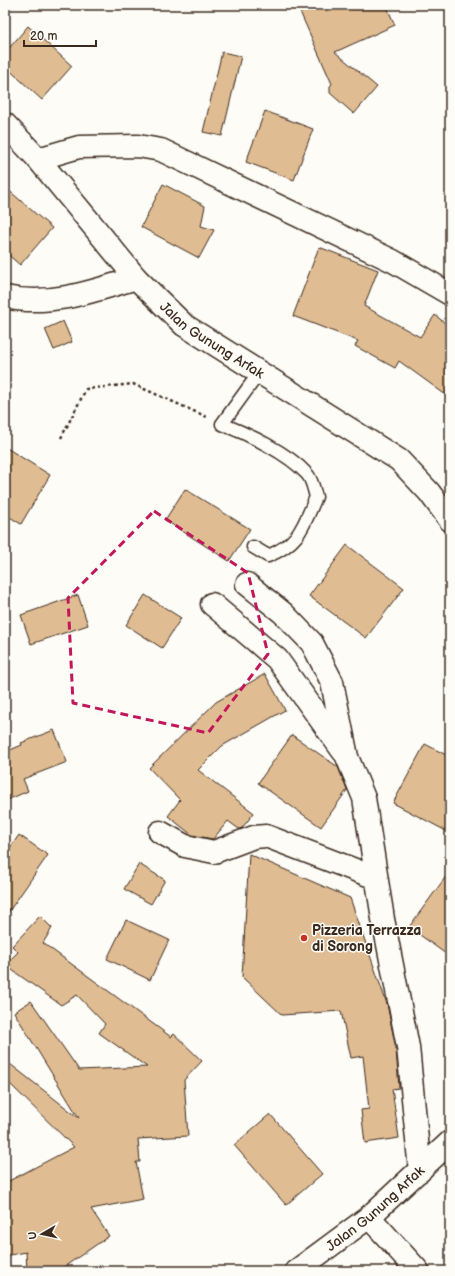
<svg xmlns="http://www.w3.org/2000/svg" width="455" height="1276" viewBox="0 0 455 1276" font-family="'Balsamiq Sans',sans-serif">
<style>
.building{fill:#e0bc92;stroke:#3b2a1e}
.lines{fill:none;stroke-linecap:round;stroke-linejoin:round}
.lane-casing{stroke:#3b2a1e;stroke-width:15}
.street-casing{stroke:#3b2a1e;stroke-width:25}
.secondary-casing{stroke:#3b2a1e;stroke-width:25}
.path{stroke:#3b2a1e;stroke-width:2.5;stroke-dasharray:3 3;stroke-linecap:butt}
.lane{stroke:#fdfcf7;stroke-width:12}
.street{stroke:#fdfcf7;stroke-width:22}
.secondary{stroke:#fdfcf7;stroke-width:22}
.marked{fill:none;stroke:#c2185b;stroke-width:3;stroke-dasharray:8 5;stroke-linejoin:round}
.poi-dot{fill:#c8321e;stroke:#fdfcf7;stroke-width:1.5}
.labels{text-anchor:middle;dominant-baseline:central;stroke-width:3;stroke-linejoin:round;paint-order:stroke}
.street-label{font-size:14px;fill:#3b2a1e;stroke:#fdfcf7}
.poi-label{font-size:14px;font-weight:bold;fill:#3b2a1e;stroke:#fdfcf7;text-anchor:start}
</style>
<rect width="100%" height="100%" fill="#fdfcf7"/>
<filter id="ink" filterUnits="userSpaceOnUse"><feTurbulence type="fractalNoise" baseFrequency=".025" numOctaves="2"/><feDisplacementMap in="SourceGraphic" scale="8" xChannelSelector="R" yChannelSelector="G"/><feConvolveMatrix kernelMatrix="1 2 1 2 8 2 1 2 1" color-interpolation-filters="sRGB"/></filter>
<g filter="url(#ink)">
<!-- building -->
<g class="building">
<path d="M297,5H386L395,25L335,52L377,87L354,114L330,93V86L332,84Z"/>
<path d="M28,26L72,66L42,100L5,66V53Z"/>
<path d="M222,52L241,56L222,136L203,132Z"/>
<path d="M265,111L313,129L294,180L246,162Z"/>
<path d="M163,184L205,206L201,226L214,230L199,258L141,227Z"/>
<path d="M5,187L52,228L20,265L5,252Z"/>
<path d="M319,247L378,270L364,306L420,337L435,315L450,327V398L399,361L395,368L355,346L358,341L293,316Z"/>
<path d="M63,321L72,342L54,350L45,329Z"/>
<path d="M5,447L50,475L21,524L5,514Z"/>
<path d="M185,489L250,529L229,561L165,520Z"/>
<path d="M347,545L404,588L366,638L309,596Z"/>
<path d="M78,595L88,625L31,644L21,615Z"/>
<path d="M145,595L181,618L162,648L126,625Z"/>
<path d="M265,674L285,710L222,746L198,770L254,813L242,828L239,829L228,821L213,839L192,835L168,816L180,800L149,768L216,702Z"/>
<path d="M54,730L67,762L23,779L28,791L5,801V738L10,750L22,745L21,743Z"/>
<path d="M292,735L338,767L347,790L321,827L258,783Z"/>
<path d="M425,744L450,757V833L393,803Z"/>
<path d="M19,835L48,855L5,917V855Z"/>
<path d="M249,854L350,898L387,1004L396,1049L399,1088L392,1089L399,1138L365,1143L361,1110L369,1109L363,1056L351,1058L341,1011L282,1015L242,977Z"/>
<path d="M139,864L165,880L151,904L124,889Z"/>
<path d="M450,871V957L409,927Z"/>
<path d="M40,916L52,928L43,943L171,1037L174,1034L202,1061L184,1080L188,1136L138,1139L140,1162H136L143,1199L91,1209L109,1236L58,1271H27L26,1252L5,1256V1183L74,1147L5,1079V1060L79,1118L14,1012L31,1001L79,1070L147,1067L99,1033L105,1024L77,995L61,1005L5,965L18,952L12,946Z"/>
<path d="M126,920L169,940L150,980L107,959Z"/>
<path d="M270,1114L322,1174L286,1205L234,1145Z"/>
</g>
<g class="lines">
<!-- lane casing -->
<g class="lane-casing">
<path id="lane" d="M253,547L268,556C300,543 303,526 316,497C314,490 312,479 307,474C288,453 248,434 222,424L259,373"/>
</g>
<!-- street casing -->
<g class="street-casing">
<g id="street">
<path d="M38,159L79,147L138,146L161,150L393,261L450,294"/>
<path d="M5,297C50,307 94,291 136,278"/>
<path d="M247,584L283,613L312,643L332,682L347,757L364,798L383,919L408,1047L420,1171"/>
<path d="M212,604L277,659L343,751"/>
<path d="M160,832L185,846L214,852L254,837L266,836L376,878"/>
<path d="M369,1217L418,1271"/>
</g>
</g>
<!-- secondary casing -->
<g class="secondary-casing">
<g id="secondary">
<path id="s1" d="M5,124L38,159L136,278L184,325L399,460L429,492L450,520"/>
<path id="s2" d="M296,1271L369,1217L450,1142"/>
</g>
</g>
<!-- path -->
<path class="path" d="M61,438L86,389L133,384L207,417"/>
<!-- lane -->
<use href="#lane" class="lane"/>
<!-- street -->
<use href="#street" class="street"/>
<!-- secondary -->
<use href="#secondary" class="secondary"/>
</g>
</g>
<!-- marked area -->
<path class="marked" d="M154,511L248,573L268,654L208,733L73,703L68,598Z"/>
<!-- markers -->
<circle class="poi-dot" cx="304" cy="938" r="4"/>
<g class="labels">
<!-- street labels -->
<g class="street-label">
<text stroke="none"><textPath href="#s1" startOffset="301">Jalan Gunung Arfak</textPath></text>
<text stroke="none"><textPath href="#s2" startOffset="101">Jalan Gunung Arfak</textPath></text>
</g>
<!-- poi labels -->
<g class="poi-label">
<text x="312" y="930">Pizzeria Terrazza<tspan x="312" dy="16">di Sorong</tspan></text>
</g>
</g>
<!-- margin -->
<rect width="455" height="1276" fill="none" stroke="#fdfcf7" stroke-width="20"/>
<rect x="10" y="10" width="435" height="1256" fill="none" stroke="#3b2a1e" stroke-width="1.5" filter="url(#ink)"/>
<!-- north arrow -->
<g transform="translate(42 1234) rotate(261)" stroke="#fdfcf7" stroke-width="3" paint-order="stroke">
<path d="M0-3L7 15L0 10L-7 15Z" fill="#3b2a1e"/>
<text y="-6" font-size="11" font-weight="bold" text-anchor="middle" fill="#3b2a1e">U</text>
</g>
<!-- scale -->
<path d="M24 40v6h72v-6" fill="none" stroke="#3b2a1e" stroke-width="2"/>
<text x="30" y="40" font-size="12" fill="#3b2a1e" stroke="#fdfcf7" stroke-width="3" paint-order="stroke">20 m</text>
</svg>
